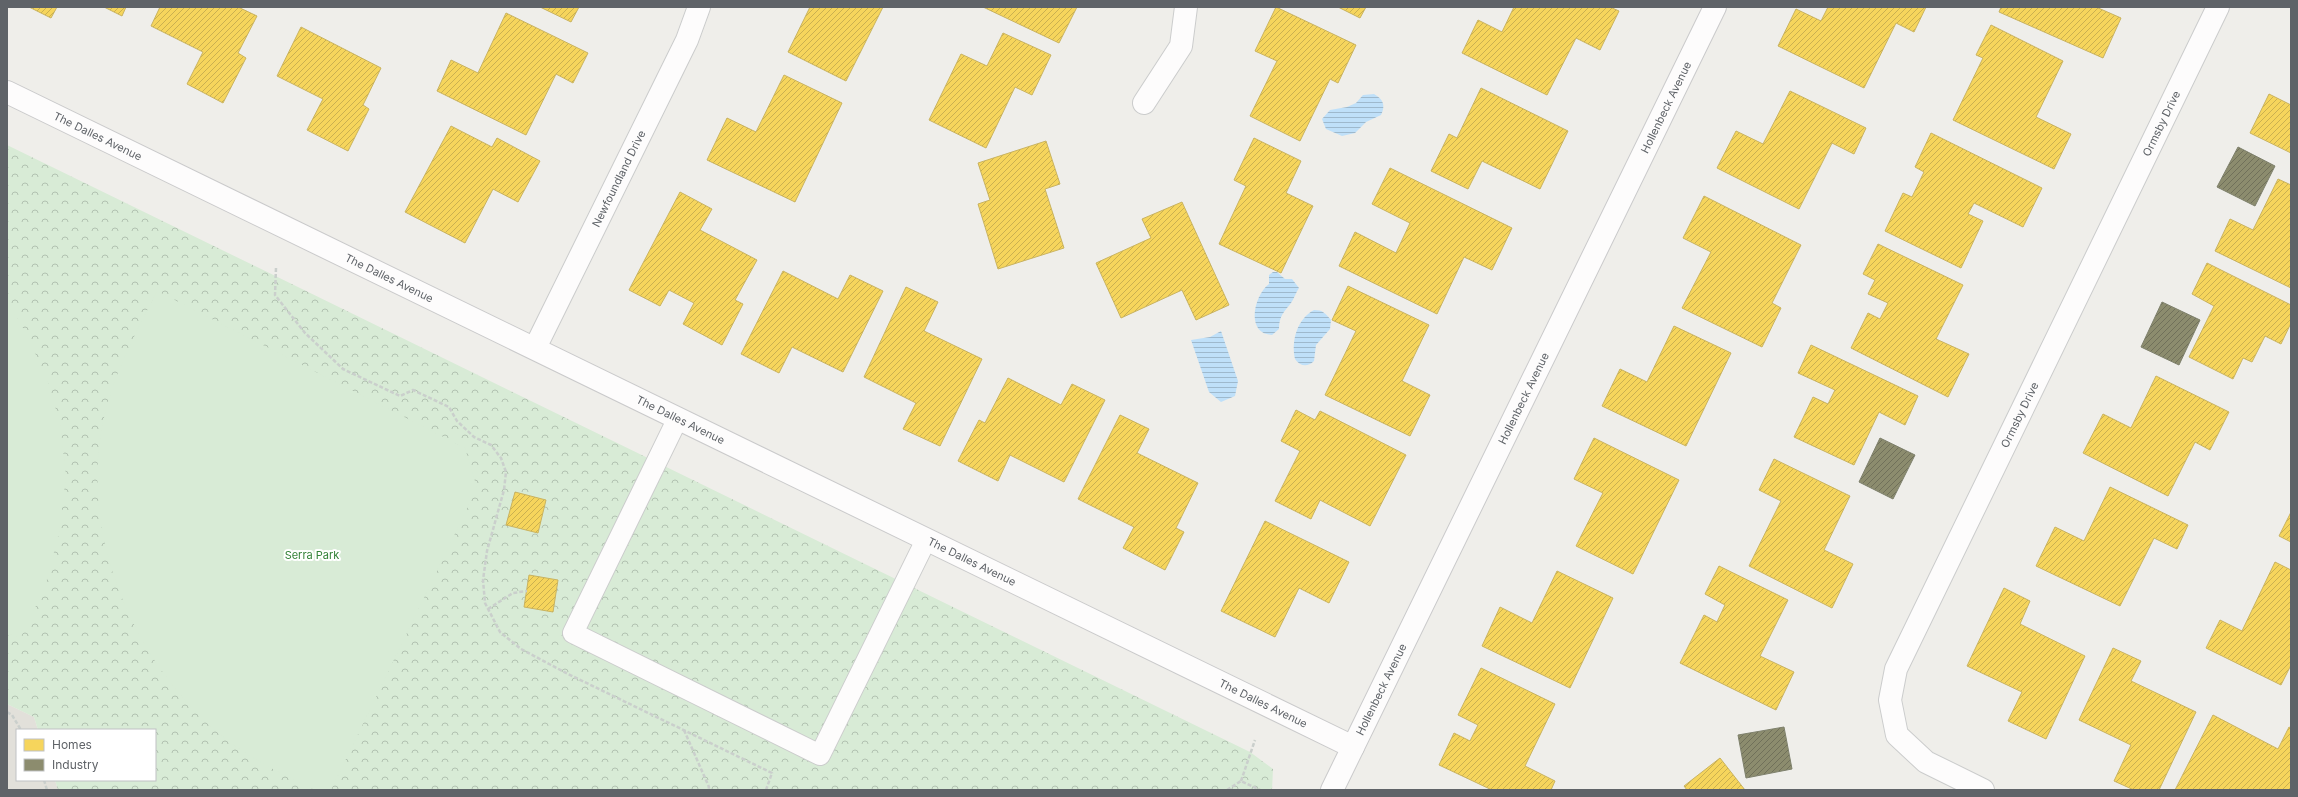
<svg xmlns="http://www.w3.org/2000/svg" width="2298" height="797" viewBox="0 0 2298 797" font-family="Inter,sans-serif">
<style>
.education{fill:#e2e0da}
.forest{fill:url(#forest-crowns)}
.pitch{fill:#d8ebd6}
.water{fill:url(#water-rules)}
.homes{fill:url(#homes-hatch);stroke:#c9b360}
.industry{fill:url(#industry-hatch);stroke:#7e806c}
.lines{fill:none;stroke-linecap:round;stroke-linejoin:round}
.lane-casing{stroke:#cbcccc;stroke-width:22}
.street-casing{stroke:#cbcccc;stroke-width:24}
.secondary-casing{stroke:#cacacb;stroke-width:24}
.path{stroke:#cacfcc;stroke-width:2.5;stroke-dasharray:4 2;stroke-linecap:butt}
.lane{stroke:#fdfcfc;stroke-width:20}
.street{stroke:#fdfcfc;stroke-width:22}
.secondary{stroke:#fdfcfc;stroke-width:22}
.labels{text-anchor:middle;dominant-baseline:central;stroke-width:4;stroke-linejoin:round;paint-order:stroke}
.street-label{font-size:11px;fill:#5f6368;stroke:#fff}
.park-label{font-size:11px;fill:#348238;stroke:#fff}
</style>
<defs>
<pattern id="forest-crowns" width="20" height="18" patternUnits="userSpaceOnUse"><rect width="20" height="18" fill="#d8ebd6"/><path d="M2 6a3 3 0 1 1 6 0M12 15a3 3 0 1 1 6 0" fill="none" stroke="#b2c2b1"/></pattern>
<pattern id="water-rules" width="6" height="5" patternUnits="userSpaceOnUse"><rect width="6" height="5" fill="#bfe0f9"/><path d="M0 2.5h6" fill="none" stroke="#9eb9cd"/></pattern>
<pattern id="homes-hatch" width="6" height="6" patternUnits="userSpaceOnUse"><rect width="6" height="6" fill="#f6d55c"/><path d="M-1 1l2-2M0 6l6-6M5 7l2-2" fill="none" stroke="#cab050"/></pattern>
<pattern id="industry-hatch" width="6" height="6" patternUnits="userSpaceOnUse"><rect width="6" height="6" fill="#8c8c6e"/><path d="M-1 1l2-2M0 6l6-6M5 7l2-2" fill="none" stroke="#70705a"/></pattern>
</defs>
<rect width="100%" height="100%" fill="#efeeea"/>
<!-- education -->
<path class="education" d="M7,704L34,717L38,730H17V780H55L58,790H7Z"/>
<!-- forest -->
<path class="forest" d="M7,145L1250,752L1273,769L1272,790H58L55,780H155V730H38L34,717L7,704Z"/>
<!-- pitch -->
<g class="pitch">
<path d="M157,291L465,448L477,488L331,790C326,790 320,791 316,790C308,788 300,782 293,779C268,767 244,754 222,736C129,659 73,521 108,402C119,363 139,327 157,291Z"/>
<path d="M7,305L19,320L47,378L60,424L66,476L59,533L45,587L20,639L7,632Z"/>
</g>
<!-- water -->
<g class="water">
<path d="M1374,94C1383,99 1386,105 1381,115L1366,122L1355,133L1342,136L1326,129L1322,119L1330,110L1347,107L1356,103L1363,95Z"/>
<path d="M1273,272H1277L1285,279H1292L1299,288C1296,292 1294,299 1291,303C1284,312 1279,316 1279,329L1272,335C1245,334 1254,295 1269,284V275Z"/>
<path d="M1314,310C1323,310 1325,313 1331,320L1330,329L1316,345L1314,361C1307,368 1300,366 1295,359C1291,341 1297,319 1314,310Z"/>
<path d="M1221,331L1238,381L1235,396L1221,402L1209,392L1191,340L1210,337Z"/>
</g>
<!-- homes -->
<g class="homes">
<path d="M29,7H57L51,18Z"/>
<path d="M104,7H126L122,16Z"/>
<path d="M160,7H238L257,16L238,53L246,58L223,103L187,84L203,52L151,26Z"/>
<path d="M540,7H579L571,22Z"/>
<path d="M810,7H883L846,81L788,52Z"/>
<path d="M983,7H1077L1059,43Z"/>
<path d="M1276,7L1356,45L1338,83L1330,79L1300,141L1250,116L1277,61L1255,51Z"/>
<path d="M1338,7H1366L1360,18Z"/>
<path d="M1514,7H1610L1619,11L1600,50L1576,38L1547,95L1462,53L1478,20L1502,32Z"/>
<path d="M1828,7H1926L1914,32L1896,23L1864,88L1778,46L1796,9L1821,21Z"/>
<path d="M2001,7H2096L2121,18L2103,58L1999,12Z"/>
<path d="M506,13L588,53L573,83L556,74L526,135L437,91L451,60L478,73Z"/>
<path d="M1991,25L2063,61L2036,117L2071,134L2054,169L1953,120L1983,58L1976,55Z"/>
<path d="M301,27L381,68L363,105L369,109L348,151L307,130L323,99L277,76Z"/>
<path d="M1003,33L1051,55L1032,95L1015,87L986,148L929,120L961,54L987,66Z"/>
<path d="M784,75L842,103L795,202L707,160L727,118L756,132Z"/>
<path d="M1481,88L1568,131L1540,189L1482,161L1468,189L1431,171L1449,134L1457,138Z"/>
<path d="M1790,91L1866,128L1854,154L1832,143L1799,209L1717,168L1736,131L1763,144Z"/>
<path d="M2269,94L2291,105V153L2250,133Z"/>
<path d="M451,126L492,147L497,138L540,161L518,202L493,189L465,243L405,212Z"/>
<path d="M1931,133L2042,188L2023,227L1974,203L1968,214L1983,221L1961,268L1885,231L1903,193L1912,197L1924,172L1915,167Z"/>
<path d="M1254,138L1301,161L1286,193L1313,206L1281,273L1219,244L1246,186L1234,180Z"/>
<path d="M1046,141L1060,184L1045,189L1064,248L998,269L978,204L990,200L978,163Z"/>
<path d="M1390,168L1512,228L1492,270L1464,257L1437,314L1339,266L1355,232L1396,253L1410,223L1372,204Z"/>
<path d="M2278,179L2291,185V288L2215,251L2230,219L2253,230Z"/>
<path d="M680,192L712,209L700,230L757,260L735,300L743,304L722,345L683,324L694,303L669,290L660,306L629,290Z"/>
<path d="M1704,196L1801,245L1772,303L1781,308L1762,347L1682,308L1711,252L1683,238Z"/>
<path d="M1182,202L1229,305L1196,320L1182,290L1121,318L1096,263L1151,238L1142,219Z"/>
<path d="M1878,244L1963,285L1936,339L1969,354L1948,397L1851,348L1868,313L1880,319L1888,303L1868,294L1875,280L1863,274Z"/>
<path d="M2207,263L2291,305V323L2281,344L2265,336L2252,362L2243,358L2233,379L2189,357L2214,306L2192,294Z"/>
<path d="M783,271L838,299L850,275L883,291L843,372L792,347L779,373L741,354Z"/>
<path d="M1348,286L1429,325L1402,381L1430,395L1410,436L1325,395L1356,331L1332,320Z"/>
<path d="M906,287L938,302L924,331L982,359L940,446L903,429L916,403L864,377Z"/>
<path d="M1674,326L1731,353L1686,446L1602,406L1620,369L1647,382Z"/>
<path d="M1811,345L1918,396L1905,425L1879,412L1854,465L1794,437L1813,397L1828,404L1835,390L1798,373Z"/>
<path d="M2156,376L2229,412L2210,450L2195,442L2168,496L2083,453L2103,414L2131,428Z"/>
<path d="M1008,378L1061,405L1072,384L1105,400L1064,482L1010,455L998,481L958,461L979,420L985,423Z"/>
<path d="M1296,410L1315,420L1320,411L1406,455L1370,526L1320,500L1311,519L1275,501L1300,451L1281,441Z"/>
<path d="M1120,415L1149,429L1137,453L1198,483L1176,528L1184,532L1165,570L1123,548L1134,527L1078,499Z"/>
<path d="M1594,438L1679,480L1633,574L1576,546L1603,493L1574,479Z"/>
<path d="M1774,459L1850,496L1824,550L1853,564L1832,608L1749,566L1781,501L1759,490Z"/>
<path d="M2110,487L2188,525L2177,549L2154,538L2120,606L2036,566L2055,527L2084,541Z"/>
<path d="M515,492L546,500L538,533L506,525Z"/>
<path d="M2291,512V542L2279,536Z"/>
<path d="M1265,521L1349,562L1329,603L1299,588L1275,637L1221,611Z"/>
<path d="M2275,562L2291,570V665L2281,685L2206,648L2220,620L2242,631Z"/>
<path d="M1719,566L1788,600L1760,656L1794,672L1776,710L1680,663L1704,615L1717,622L1725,605L1705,594Z"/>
<path d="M1557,571L1613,598L1570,688L1482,646L1500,607L1532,623Z"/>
<path d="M529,575L558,580L553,612L524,607Z"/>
<path d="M2004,588L2030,601L2020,624L2085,656L2046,739L2008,721L2022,692L1967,666Z"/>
<path d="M2113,648L2141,661L2131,681L2196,712L2159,790H2134L2114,781L2131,745L2079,720Z"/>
<path d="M1481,668L1555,704L1525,766L1555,781L1551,790H1492L1439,765L1454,733L1470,741L1478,725L1458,715Z"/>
<path d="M2213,715L2278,749L2289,727L2291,728V790H2175Z"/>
<path d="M1720,758L1745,790H1687L1684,786Z"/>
</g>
<!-- industry -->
<g class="industry">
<path d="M2238,147L2275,166L2255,206L2217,187Z"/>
<path d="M2162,302L2200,320L2179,365L2141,347Z"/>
<path d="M1880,438L1915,455L1893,499L1859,482Z"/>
<path d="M1784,727L1792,769L1746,778L1738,735Z"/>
</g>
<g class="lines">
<!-- lane casing -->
<g class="lane-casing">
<path id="lane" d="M678,418L573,633L820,755L926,540"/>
</g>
<!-- street casing -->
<g class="street-casing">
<g id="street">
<path d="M1144,103L1181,46L1186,7"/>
<path id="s1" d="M535,348L687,40L699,7"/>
<path id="s2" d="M1983,790L1926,762L1897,735L1890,700L1896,669L2218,7"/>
</g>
</g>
<!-- secondary casing -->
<g class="secondary-casing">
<g id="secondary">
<path id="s3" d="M7,92L1353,747"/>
<path id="s4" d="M1332,790L1715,7"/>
</g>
</g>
<!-- path -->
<g class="path">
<path d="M276,268L275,295L305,333L343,369L400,396L413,390L449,407L457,421L474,437L491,445L501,458L506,472L504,490L487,551L483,580L485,603L500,632L521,649L568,674L772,773L766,790"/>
<path d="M488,609L513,593L527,591"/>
<path d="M7,712L12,715L21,730"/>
<path d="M684,730L709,787L708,790"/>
<path d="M44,780L47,790"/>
<path d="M1241,781L1255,740"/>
<path d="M1227,790L1241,781L1260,790"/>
</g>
<!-- lane -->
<use href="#lane" class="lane"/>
<!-- street -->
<use href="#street" class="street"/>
<!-- secondary -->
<use href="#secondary" class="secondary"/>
</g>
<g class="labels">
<!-- street labels -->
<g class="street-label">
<text stroke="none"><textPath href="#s4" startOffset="760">Hollenbeck Avenue</textPath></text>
<text stroke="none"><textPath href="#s2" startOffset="777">Ormsby Drive</textPath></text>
<text stroke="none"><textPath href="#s3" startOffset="101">The Dalles Avenue</textPath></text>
<text stroke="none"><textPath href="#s1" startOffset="189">Newfoundland Drive</textPath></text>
<text stroke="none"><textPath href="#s3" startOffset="425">The Dalles Avenue</textPath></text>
<text stroke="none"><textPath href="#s4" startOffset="436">Hollenbeck Avenue</textPath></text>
<text stroke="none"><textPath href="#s2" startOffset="453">Ormsby Drive</textPath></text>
<text stroke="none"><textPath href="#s3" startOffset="749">The Dalles Avenue</textPath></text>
<text stroke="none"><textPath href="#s3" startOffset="1073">The Dalles Avenue</textPath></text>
<text stroke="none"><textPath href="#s4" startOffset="112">Hollenbeck Avenue</textPath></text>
<text stroke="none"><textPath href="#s3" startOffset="1397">The Dalles Avenue</textPath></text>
</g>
<!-- park labels -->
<g class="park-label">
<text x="312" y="555">Serra Park</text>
</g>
</g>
<!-- border -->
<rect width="2298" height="797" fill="none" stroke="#5f6368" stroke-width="16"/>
<!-- legend -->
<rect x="16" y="729" width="140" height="52" fill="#ffffff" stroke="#bfc1c3"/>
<rect x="24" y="739" width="20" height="12" fill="#f6d55c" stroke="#bfc1c3"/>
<text x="52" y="749" font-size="12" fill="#5f6368">Homes</text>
<rect x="24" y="759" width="20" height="12" fill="#8c8c6e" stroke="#bfc1c3"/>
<text x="52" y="769" font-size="12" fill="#5f6368">Industry</text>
</svg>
